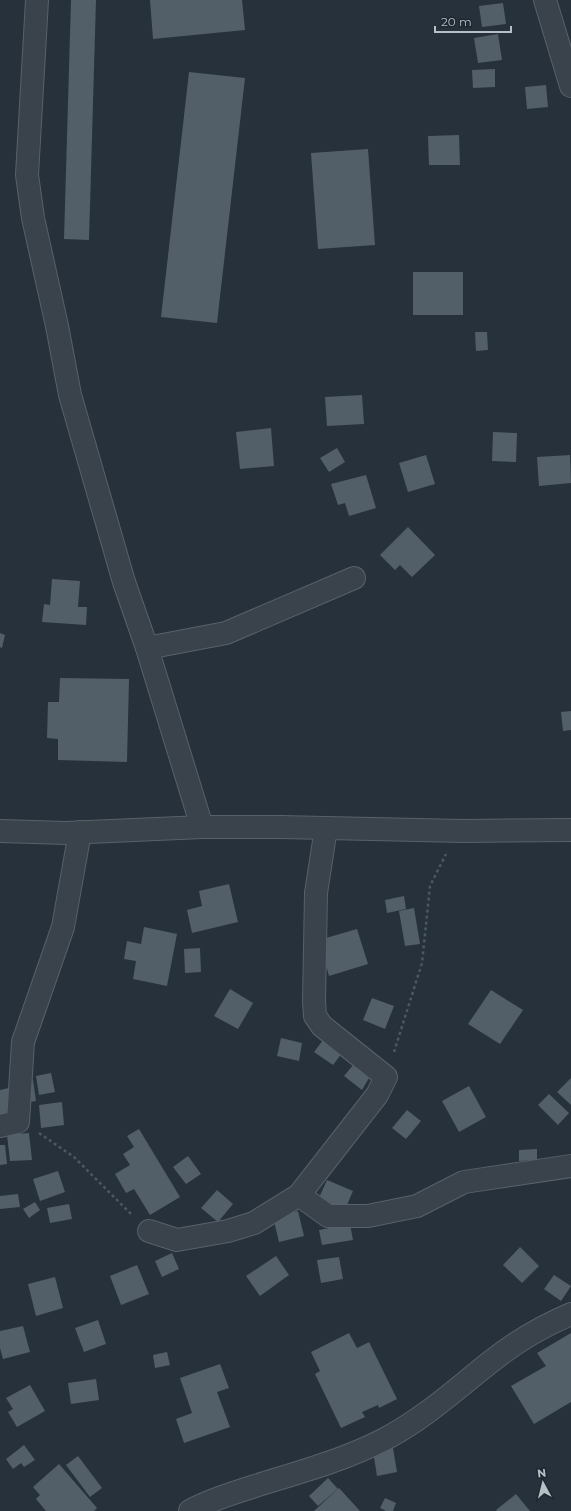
<svg xmlns="http://www.w3.org/2000/svg" width="571" height="1511" viewBox="0 0 571 1511" font-family="Montserrat,sans-serif">
<style>
.building{fill:#525e68}
.lines{fill:none;stroke-linecap:round;stroke-linejoin:round}
.minor-casing{stroke:#586169;stroke-width:24}
.path{stroke:#485a5a;stroke-width:2.5;stroke-dasharray:3 3;stroke-linecap:butt}
.minor{stroke:#3a434b;stroke-width:22}
</style>
<rect width="100%" height="100%" fill="#26313b"/>
<!-- building -->
<g class="building">
<path d="M71,0H96L89,240L64,239Z"/>
<path d="M150,0H242L245,30L153,39Z"/>
<path d="M503,3L506,24L482,27L479,6Z"/>
<path d="M498,34L502,60L478,63L474,38Z"/>
<path d="M495,69V87L473,88L472,70Z"/>
<path d="M189,72L245,78L217,323L161,317Z"/>
<path d="M546,85L548,107L527,109L525,87Z"/>
<path d="M459,135L460,165H429L428,136Z"/>
<path d="M368,149L375,245L318,249L311,153Z"/>
<rect x="413" y="272" width="50" height="43"/>
<path d="M475,332H487L488,350L476,351Z"/>
<path d="M362,395L364,424L327,426L325,397Z"/>
<path d="M271,428L274,466L240,469L236,432Z"/>
<path d="M493,432L517,433L516,462L492,461Z"/>
<path d="M337,448L345,462L329,472L320,458Z"/>
<path d="M426,455L435,484L408,492L399,463Z"/>
<path d="M570,455L571,483L539,486L537,457Z"/>
<path d="M366,475L376,508L349,516L345,503L338,505L331,484Z"/>
<path d="M408,527L435,555L412,577L400,565L395,570L380,555Z"/>
<path d="M52,579L80,581L78,607H87L86,625L42,622L44,604L50,605Z"/>
<path d="M0,633L5,635L2,648L0,647Z"/>
<path d="M60,678L129,679L127,762L58,760V739L47,738L48,702H59Z"/>
<path d="M571,711V730L563,731L561,712Z"/>
<path d="M229,884L238,922L192,933L187,910L202,906L199,891Z"/>
<path d="M404,896L406,909L387,913L385,900Z"/>
<path d="M414,908L420,944L405,946L399,911Z"/>
<path d="M144,927L177,934L167,986L133,979L136,961L124,959L127,941L141,944Z"/>
<path d="M357,929L368,964L329,976L319,940Z"/>
<path d="M200,948L201,972L185,973L184,949Z"/>
<path d="M230,989L253,1003L238,1029L214,1016Z"/>
<path d="M491,990L523,1010L500,1044L468,1024Z"/>
<path d="M372,998L394,1006L385,1029L363,1020Z"/>
<path d="M326,1036L345,1049L333,1065L314,1052Z"/>
<path d="M281,1038L302,1043L299,1061L277,1056Z"/>
<path d="M358,1059L373,1071L362,1090L344,1076Z"/>
<path d="M51,1073L55,1092L39,1095L36,1076Z"/>
<path d="M571,1078V1105L557,1092Z"/>
<path d="M33,1080L36,1101L23,1103L20,1082Z"/>
<path d="M469,1086L486,1117L459,1132L442,1101Z"/>
<path d="M9,1088L15,1115L0,1118V1090Z"/>
<path d="M549,1094L569,1113L558,1125L538,1105Z"/>
<path d="M62,1102L64,1125L41,1128L39,1105Z"/>
<path d="M407,1110L421,1121L406,1139L392,1128Z"/>
<path d="M139,1129L180,1197L150,1215L134,1189L126,1193L115,1174L130,1165L123,1154L134,1147L127,1136Z"/>
<path d="M29,1133L32,1160L10,1161L7,1135Z"/>
<path d="M0,1145H5L7,1164L0,1165Z"/>
<path d="M537,1149V1160L519,1161V1150Z"/>
<path d="M188,1156L201,1174L186,1184L173,1167Z"/>
<path d="M58,1171L65,1192L40,1201L33,1179Z"/>
<path d="M327,1180L353,1191L344,1212L318,1200Z"/>
<path d="M217,1190L233,1204L218,1222L201,1208Z"/>
<path d="M18,1194L20,1207L0,1209V1196Z"/>
<path d="M35,1202L40,1210L29,1218L23,1209Z"/>
<path d="M69,1204L72,1219L50,1223L47,1208Z"/>
<path d="M298,1211L304,1236L279,1242L273,1217Z"/>
<path d="M350,1224L353,1240L322,1245L319,1230Z"/>
<path d="M520,1247L539,1266L522,1283L503,1265Z"/>
<path d="M172,1253L179,1269L162,1277L155,1261Z"/>
<path d="M276,1256L289,1275L260,1296L246,1276Z"/>
<path d="M339,1257L343,1279L321,1283L317,1260Z"/>
<path d="M137,1265L149,1294L121,1305L110,1276Z"/>
<path d="M554,1275L571,1286L561,1301L544,1289Z"/>
<path d="M55,1277L63,1308L36,1316L28,1284Z"/>
<path d="M98,1320L106,1344L84,1352L75,1328Z"/>
<path d="M23,1326L30,1352L3,1359L0,1348V1331Z"/>
<path d="M349,1333L357,1348L369,1342L397,1399L379,1408L378,1405L362,1412L365,1417L341,1428L315,1374L320,1371L311,1352Z"/>
<path d="M571,1333V1402L534,1424L511,1386L546,1366L537,1353Z"/>
<path d="M167,1352L170,1365L155,1368L153,1355Z"/>
<path d="M220,1364L229,1388L217,1392L230,1427L184,1443L176,1419L192,1413L180,1378Z"/>
<path d="M96,1379L99,1400L71,1404L68,1383Z"/>
<path d="M30,1385L45,1411L17,1427L8,1412L13,1409L6,1398Z"/>
<path d="M24,1445L35,1460L24,1467L21,1463L13,1469L6,1459Z"/>
<path d="M393,1448L397,1472L377,1476L373,1451Z"/>
<path d="M78,1456L102,1488L90,1497L66,1465Z"/>
<path d="M59,1464L97,1508L94,1511H46L36,1499L40,1495L33,1487Z"/>
<path d="M328,1478L338,1489L318,1506L309,1496Z"/>
<path d="M339,1488L360,1511H314Z"/>
<path d="M516,1494L530,1511H497L496,1510Z"/>
<path d="M385,1498L396,1503L393,1511H386L380,1508Z"/>
</g>
<g class="lines">
<!-- minor casing -->
<g class="minor-casing">
<g id="minor">
<path d="M37,0L27,175L33,218L57,326L70,395L124,582L147,648L202,827"/>
<path d="M545,0L571,86"/>
<path d="M147,648L226,633L354,578"/>
<path d="M0,831L66,833L202,827H281L463,831L571,830"/>
<path d="M0,1126L18,1122L23,1042L63,927L80,832"/>
<path d="M299,1195L328,1216H368L417,1206L464,1182L571,1166"/>
<path d="M149,1231L177,1240L228,1231L254,1223L299,1195L377,1095L386,1077L322,1026L315,1016L314,1001L316,893L326,828"/>
<path d="M190,1511C209,1500 231,1494 252,1487C296,1473 342,1461 383,1440C424,1419 457,1388 493,1360C517,1341 543,1326 571,1314"/>
</g>
</g>
<!-- path -->
<g class="path">
<path d="M394,1052L422,963L430,886L446,854"/>
<path d="M39,1133L74,1157L133,1216"/>
</g>
<!-- minor -->
<use href="#minor" class="minor"/>
</g>
<!-- north arrow -->
<g transform="translate(543 1483) rotate(353)" stroke="#1f2830" stroke-width="3" paint-order="stroke">
<path d="M0-3L7 15L0 10L-7 15Z" fill="#b6bec6"/>
<text y="-6" font-size="11" font-weight="bold" text-anchor="middle" fill="#b6bec6">N</text>
</g>
<!-- scale -->
<path d="M435 26v6h76v-6" fill="none" stroke="#b6bec6" stroke-width="2"/>
<text x="441" y="26" font-size="12" fill="#b6bec6" stroke="#1f2830" stroke-width="3" paint-order="stroke">20 m</text>
</svg>
